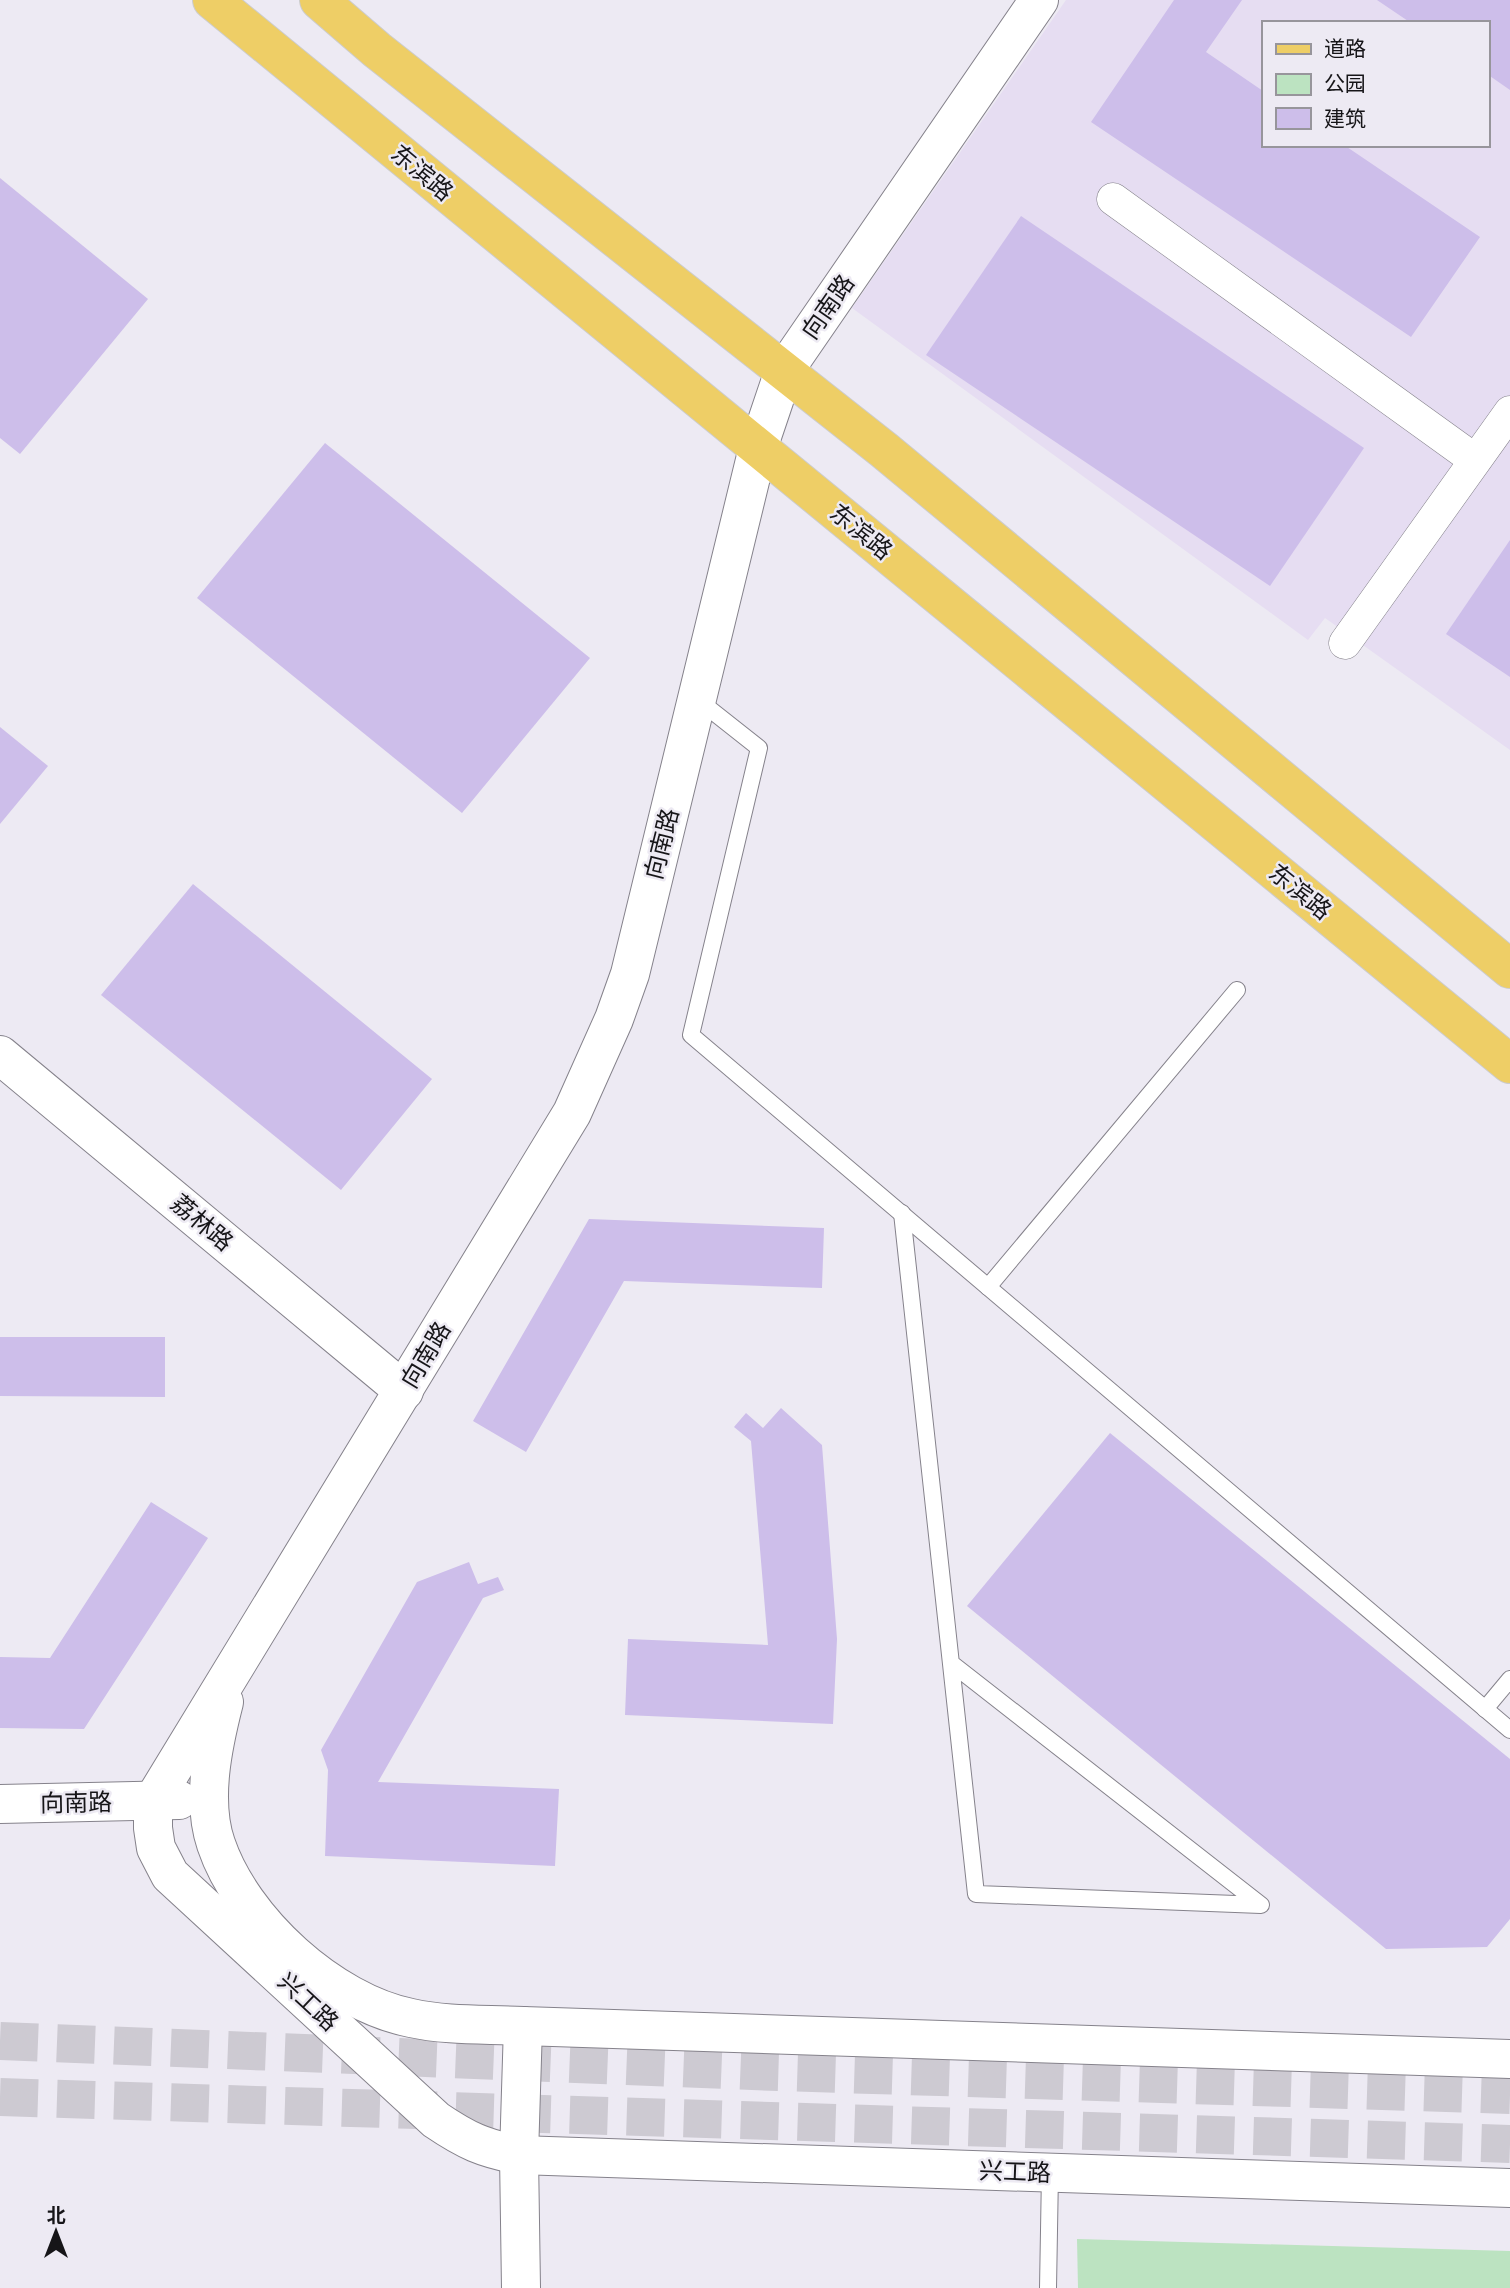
<svg xmlns="http://www.w3.org/2000/svg" width="1510" height="2288" viewBox="0 0 1510 2288" font-family="'Nunito Sans','Noto Sans SC',sans-serif">
<style>
.industrial{fill:#e6ddf2;fill-rule:evenodd}
.green{fill:#bce3c1}
.building{fill:#cdbeea}
.lines{fill:none;stroke-linecap:round;stroke-linejoin:round}
.highway-tunnel{stroke:#cdcad2;stroke-width:38;stroke-dasharray:38 19;stroke-linecap:butt}
.lane-casing{stroke:#85828b;stroke-width:18}
.street-casing{stroke:#85828b;stroke-width:33}
.secondary-casing{stroke:#85828b;stroke-width:40}
.primary-casing{stroke:#ccc;stroke-width:40}
.lane{stroke:#fff;stroke-width:16}
.street{stroke:#fff;stroke-width:32}
.secondary{stroke:#fff;stroke-width:38}
.primary{stroke:#eece66;stroke-width:38}
.labels{text-anchor:middle;dominant-baseline:central;stroke-width:5;stroke-linejoin:round;paint-order:stroke}
.street-label{font-size:24px;fill:#161518;stroke:#edeaf3}
</style>
<rect width="100%" height="100%" fill="#edeaf3"/>
<!-- industrial -->
<path class="industrial" d="M1066,0H1510V750L1325,618L1308,640L852,308ZM1263,23H1487V145H1263Z"/>
<!-- green -->
<path class="green" d="M1077,2239L1510,2251V2288H1078Z"/>
<!-- building -->
<g class="building">
<path d="M1174,0H1242L1206,52L1263,91V145H1344L1480,237L1411,337L1091,122Z"/>
<path d="M1377,0H1510V90L1487,74V23H1411Z"/>
<path d="M0,178L148,299L20,454L0,438Z"/>
<path d="M1021,216L1364,448L1270,586L926,355Z"/>
<path d="M325,443L590,658L462,813L197,598Z"/>
<path d="M1510,540V677L1446,634Z"/>
<path d="M0,727L48,766L0,824Z"/>
<path d="M193,884L432,1079L341,1190L101,995Z"/>
<path d="M589,1219L824,1228L822,1288L624,1281L526,1452L473,1421Z"/>
<path d="M0,1337H165V1397L0,1396Z"/>
<path d="M781,1408L822,1445L837,1639L833,1724L625,1715L628,1639L768,1645L751,1441L734,1427L746,1413L763,1428Z"/>
<path d="M1110,1433L1510,1759V1919L1487,1947L1386,1949L967,1606Z"/>
<path d="M151,1502L208,1538L84,1729L0,1728V1657L50,1658Z"/>
<path d="M469,1562L478,1584L498,1577L504,1590L483,1598L378,1782L559,1789L555,1866L325,1856L328,1770L321,1750L417,1582Z"/>
</g>
<g class="lines">
<!-- highway-tunnel -->
<g class="highway-tunnel">
<path d="M0,2041L778,2072L1510,2095"/>
<path d="M0,2097L1510,2144"/>
</g>
<!-- lane casing -->
<g class="lane-casing">
<g id="lane">
<path d="M697,699L759,748L691,1035L1510,1730"/>
<path d="M902,1213L976,1894L1261,1905L951,1663"/>
<path d="M988,1287L1237,990"/>
<path d="M1485,1709L1510,1679"/>
<path d="M1048,2288L1050,2173"/>
</g>
</g>
<!-- street casing -->
<g class="street-casing">
<g id="street">
<path d="M1113,199L1475,460"/>
<path d="M1345,643L1510,412"/>
</g>
</g>
<!-- secondary casing -->
<g class="secondary-casing">
<g id="secondary">
<path d="M1039,0L784,371L758,448L630,974L614,1019L572,1113L153,1801V1828L156,1848L170,1875L436,2120C467,2141 483,2148 519,2155L1510,2188"/>
<path d="M0,1055L404,1391"/>
<path d="M224,1702C213,1745 201,1800 216,1844C242,1921 331,2002 411,2018C447,2026 486,2024 523,2026L1510,2059"/>
<path d="M0,1804L179,1800"/>
<path d="M521,2288L519,2155L523,2026"/>
</g>
</g>
<!-- primary casing -->
<g class="primary-casing">
<g id="primary">
<path d="M212,0L1510,1064"/>
<path d="M319,0L377,50L884,450L1510,969"/>
</g>
</g>
<!-- lane -->
<use href="#lane" class="lane"/>
<!-- street -->
<use href="#street" class="street"/>
<!-- secondary -->
<use href="#secondary" class="secondary"/>
<!-- primary -->
<use href="#primary" class="primary"/>
</g>
<g class="labels">
<!-- street labels -->
<g class="street-label">
<text transform="translate(422 173) rotate(40)">东滨路</text>
<text transform="translate(828 307) rotate(-55)">向南路</text>
<text transform="translate(861 532) rotate(39)">东滨路</text>
<text transform="translate(662 844) rotate(-76)">向南路</text>
<text transform="translate(1300 892) rotate(39)">东滨路</text>
<text transform="translate(202 1223) rotate(40)">荔林路</text>
<text transform="translate(426 1355) rotate(-59)">向南路</text>
<text transform="translate(76 1803) rotate(-1)">向南路</text>
<text transform="translate(308 2002) rotate(43)">兴工路</text>
<text transform="translate(1015 2172) rotate(2)">兴工路</text>
</g>
</g>
<!-- legend -->
<rect x="1262" y="21" width="228" height="126" fill="#edeaf3" stroke="#97959b" stroke-width="2"/>
<rect x="1276" y="44" width="35" height="10" fill="#eece66" stroke="#97959b" stroke-width="2"/>
<text x="1324" y="56" font-size="21" fill="#161518">道路</text>
<rect x="1276" y="74" width="35" height="21" fill="#bce3c1" stroke="#97959b" stroke-width="2"/>
<text x="1324" y="91" font-size="21" fill="#161518">公园</text>
<rect x="1276" y="108" width="35" height="21" fill="#cdbeea" stroke="#97959b" stroke-width="2"/>
<text x="1324" y="126" font-size="21" fill="#161518">建筑</text>
<!-- north arrow -->
<g transform="translate(56 2232)" stroke="#edeaf3" stroke-width="5" paint-order="stroke">
<path d="M0-5L12 26L0 18L-12 26Z" fill="#161518"/>
<text y="-10" font-size="19" font-weight="bold" text-anchor="middle" fill="#161518">北</text>
</g>
</svg>
